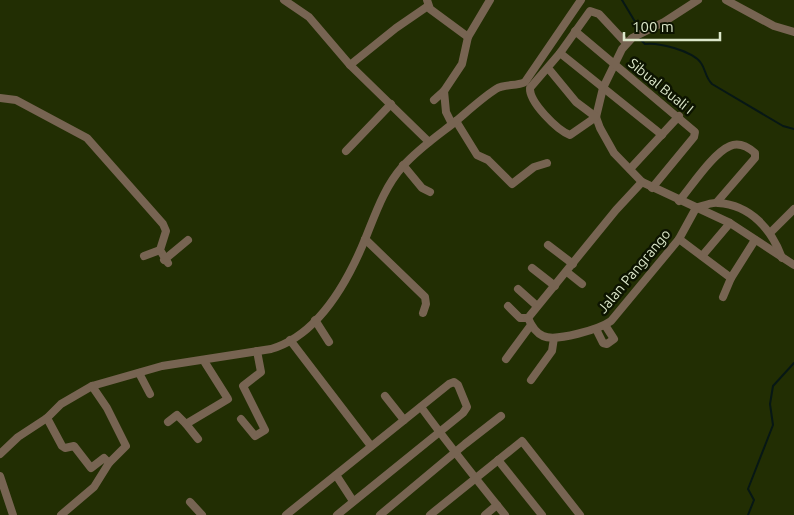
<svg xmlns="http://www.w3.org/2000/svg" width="794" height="515" viewBox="0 0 794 515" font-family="Ubuntu,sans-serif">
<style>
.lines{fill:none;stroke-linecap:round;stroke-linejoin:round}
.stream{stroke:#071715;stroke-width:2}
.minor{stroke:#776452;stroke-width:8}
.labels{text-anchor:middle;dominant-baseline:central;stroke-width:5;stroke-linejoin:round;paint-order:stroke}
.street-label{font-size:14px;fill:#dce7ca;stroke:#0d1401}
</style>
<rect width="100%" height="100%" fill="#222e03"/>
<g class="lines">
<!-- stream -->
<g class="stream">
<path d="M622,0L640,30"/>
<path d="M639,38L645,44C658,42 693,51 701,63C706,70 705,77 712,84L783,126L794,129"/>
<path d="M748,515L754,500L748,489L773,425L770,404L773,386L794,363"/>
</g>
<!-- minor -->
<g class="minor">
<path d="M284,0L309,17L350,65L429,142"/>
<path d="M427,0L430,9L468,37"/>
<path d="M698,0L664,22L632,38L622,49L603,88L596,117L600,128L614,153L642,182L730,223L794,265"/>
<path d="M726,0L774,26L794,32"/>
<path d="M575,31L695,132L694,137L652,188"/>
<path d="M560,53L662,135"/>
<path d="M350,65L396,28L428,6"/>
<path d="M548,68L576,102L596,117L570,135C557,130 529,102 530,88L560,53L590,11L599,14L626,43"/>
<path d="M0,98L16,100L87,138L163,224L166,231L160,250L168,263"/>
<path d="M434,100L444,91"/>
<path d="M456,121L477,155L488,160L512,184L534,167L547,163"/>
<path d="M452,124L446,112L444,91L462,64L468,37L490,0"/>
<path d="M346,151L391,104"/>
<path d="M403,165L422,188L430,192"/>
<path d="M630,169L679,116"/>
<path d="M679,201C691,187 713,153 730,146C739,142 748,147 755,153V158L717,202"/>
<path d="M771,232L794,209"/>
<path d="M365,239L425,297L426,304L423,313"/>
<path d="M679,239L731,278"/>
<path d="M548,245L573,264"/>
<path d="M144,256L160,250"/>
<path d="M702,256L730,223"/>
<path d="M164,260L188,240"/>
<path d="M532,268L555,286"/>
<path d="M567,272L582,284"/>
<path d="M518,289L537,306"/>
<path d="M723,297L731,278L755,240"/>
<path d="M508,306L520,318H528"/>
<path d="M528,318C531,325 536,333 543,336C556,342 600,329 611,321L679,239L696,208C703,206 711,202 718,203C751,205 772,230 782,258"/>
<path d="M528,318L616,210L642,182"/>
<path d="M315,320L329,342"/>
<path d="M596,329L603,343L607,344L614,339L605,325"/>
<path d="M290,340L371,446"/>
<path d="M506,359L531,325"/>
<path d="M139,373L150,394"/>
<path d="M531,380L552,351L554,338"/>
<path d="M385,396L404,420"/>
<path d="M421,407C448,444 476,479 505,515"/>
<path d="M47,418L62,446L65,448L74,446L91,468L104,458L109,463"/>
<path d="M241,419L255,436L265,430L243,386L261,372L257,351"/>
<path d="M168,422L177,415L186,424"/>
<path d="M198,439L186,424L228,399L204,361"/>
<path d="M0,454L18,437L47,418L61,404L92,386L162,366L271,349C319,335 349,279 366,237C376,212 385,186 403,166C418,149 437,136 455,122C468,111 482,98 496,89C505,83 516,87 525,82L581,0"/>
<path d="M498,460L542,515"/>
<path d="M336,475L353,501"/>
<path d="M0,476L13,515"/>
<path d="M190,502L202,515"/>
<path d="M61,515L94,487L109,463L126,446L107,408L92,386"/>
<path d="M286,515L449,384L454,382L458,385L467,407L463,413L337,515"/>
<path d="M380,515L465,444L501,416"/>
<path d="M430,515L522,441L580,515"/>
<path d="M485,515L497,505"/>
</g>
</g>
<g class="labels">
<!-- street labels -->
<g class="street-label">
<text transform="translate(661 86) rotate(39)">Sibual Buali I</text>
<text transform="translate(634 271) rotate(-50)">Jalan Pangrango</text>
</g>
</g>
<!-- scale -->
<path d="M624 32v8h96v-8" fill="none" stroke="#dce7ca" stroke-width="2.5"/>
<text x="632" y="32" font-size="15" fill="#dce7ca" stroke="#0d1401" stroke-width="4" paint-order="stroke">100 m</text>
</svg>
